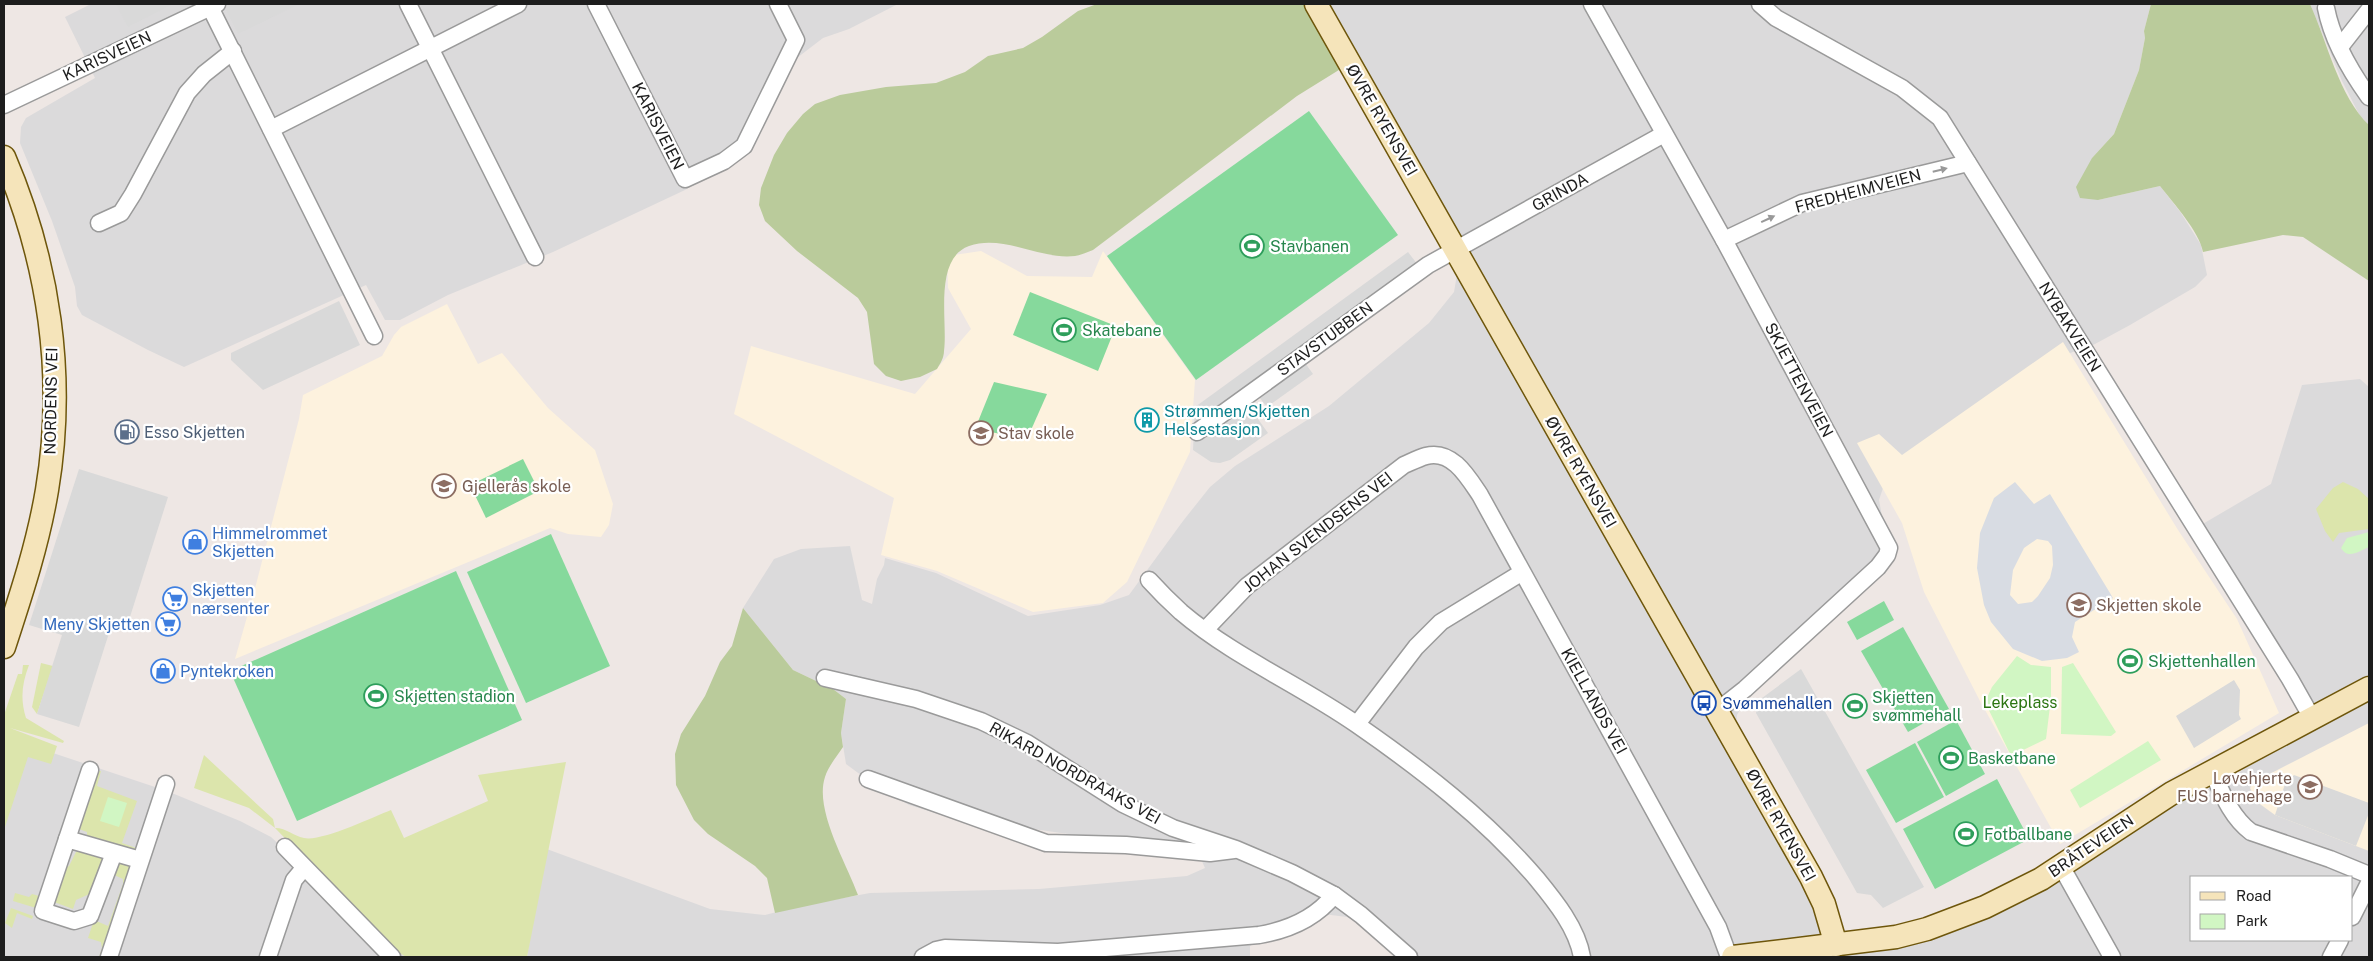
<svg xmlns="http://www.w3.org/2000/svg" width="2373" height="961" viewBox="0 0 2373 961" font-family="'Public Sans',sans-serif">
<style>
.residential{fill:#dbdadb;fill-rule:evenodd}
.education{fill:#fdf2de}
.grass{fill:#dce5ac}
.forest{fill:#bacb9b}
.park{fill:#d1f6c3}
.pitch{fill:#86d99c}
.parking{fill:#d9d9d9}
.plaza{fill:#d8dce3;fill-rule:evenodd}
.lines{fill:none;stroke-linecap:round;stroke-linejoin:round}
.street-casing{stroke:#9a9a9a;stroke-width:19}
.secondary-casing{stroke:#6e560b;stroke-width:25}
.street{stroke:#fff;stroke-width:16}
.secondary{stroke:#f5e4ba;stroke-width:22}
.oneway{fill:#999}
.labels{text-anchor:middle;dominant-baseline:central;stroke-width:4.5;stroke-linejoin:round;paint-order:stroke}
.street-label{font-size:16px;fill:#1d1d1d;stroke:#fff}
.leisure-label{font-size:16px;fill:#27864d;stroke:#fff;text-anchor:start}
.culture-label{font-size:16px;fill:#0d838f;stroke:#fff;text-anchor:start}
.service-label{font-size:16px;fill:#4e5e75;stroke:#fff;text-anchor:start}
.education-label{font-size:16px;fill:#785e54;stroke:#fff;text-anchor:start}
.shop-label{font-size:16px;fill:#366cbe;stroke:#fff;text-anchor:start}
.park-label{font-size:16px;fill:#2c7512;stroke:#fff}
.transit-label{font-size:16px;fill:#164399;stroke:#fff;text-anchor:start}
</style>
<rect width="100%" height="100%" fill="#eee7e4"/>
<!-- residential -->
<g class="residential">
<path d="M91,4H898L849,29L823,38L793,61L748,143L715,170L685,190L553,252L448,295L400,320H385L366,285L184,367L148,350L82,315L77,306L75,287L52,221L20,143L21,127L26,118L95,78L65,17Z"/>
<path d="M1324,4H2151L2144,31L2145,38L2139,70L2114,134L2092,158L2098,200L2160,186L2181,213L2201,245L2207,275L2195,287L2130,325L2095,344L2059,357L1884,485L1879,500L1891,565L1757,680L1737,715L1736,727L1842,939L1933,925L2186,793L2214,788L2316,724L2201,525L2271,484L2302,385L2360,379L2369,387V957H1408L1390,940L1347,917L1323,914L1283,928L1250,946V957H527L544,848L710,909L765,915L800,906L870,893L1039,889L1187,876L1205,868L1201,859L1089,837L949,817L909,805L869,781L846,764L841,733L846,699L833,689L793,670L743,608L774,559L801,549L850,546L862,600L872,604L877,579L884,565L885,558L936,573L1028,616L1100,605L1129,595L1183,521L1210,487L1235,466L1329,406L1429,323L1454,292L1459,263ZM2192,877H2352V940H2192Z"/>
<path d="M2310,4H2369V125L2360,116L2342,81Z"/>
<path d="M4,734L50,752L167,791L240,821L271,837L297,861L320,897L326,899L381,941L406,957H4Z"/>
</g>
<!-- education -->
<g class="education">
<path d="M981,251L1027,276L1092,277L1103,251L1195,380L1190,452L1127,582L1103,603L1033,612L937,571L881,555L894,498L734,414L751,346L915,394L971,329L948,288L947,256Z"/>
<path d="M447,304L478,364L502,353L548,408L595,450L613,504L609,525L601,537L568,534L550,528L235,659L253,596L299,419L303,395L382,356L394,335L401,327Z"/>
<path d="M2063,342L2178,530L2237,619L2279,713L2060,844L1980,701L1924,592L1902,523L1857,443L1879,434L1902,455Z"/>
<path d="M2369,723V851L2275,815L2257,802L2250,788L2254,782Z"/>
</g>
<!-- grass -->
<g class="grass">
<path d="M2343,482L2358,489L2369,499V529L2339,533L2333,542L2325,531L2316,509L2333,488Z"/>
<path d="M41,663L53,666L37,714L32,707Z"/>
<path d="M23,665H29C22,683 20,699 26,718L64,741L63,743L10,728L57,746L51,764L28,757L4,830V715L18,674H22Z"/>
<path d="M204,755L273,819L275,828C287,828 293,836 304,838C321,842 373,817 391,810L404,838L488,801L478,775L566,762L527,957H406L392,948L275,828L249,808L194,788Z"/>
<path d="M98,771H101L97,786L137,801L122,843L139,849L132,850L87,837V832L79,829Z"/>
<path d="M85,848L107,855L96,891L76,900L73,909L54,902L65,868L69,866L76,852Z"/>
<path d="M118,861L131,864L103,957H99L102,948L101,942L88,938L94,920L108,926L123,884V879L112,874Z"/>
<path d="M15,893L29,897L32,894L39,896L36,908L13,901Z"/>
<path d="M11,908L33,916L32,919L17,913L12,928L5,923Z"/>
</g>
<!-- forest -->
<g class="forest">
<path d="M1097,4H1324L1355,60L1297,96L1093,250C1087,252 1081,255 1075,256C1039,260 1004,234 969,246C933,259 948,322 944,351C944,358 940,364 937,369L920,377L901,381L886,376L874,364L867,312L858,298L797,251L765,221L759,205L761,188L774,155L787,133L803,114L815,104L840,95L886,87L936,83L965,72L988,56L1023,48L1042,37L1078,11Z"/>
<path d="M2151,4H2310C2327,41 2339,97 2369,125V281L2303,237L2283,235L2203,252C2199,231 2173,203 2160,186L2098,200L2080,198L2076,187L2092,158L2114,134L2139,70L2145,38L2144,31Z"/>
<path d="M743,608L793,670L833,689L846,699L841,733L843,747C837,756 828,767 825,777C814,810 847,864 858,895L775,913L767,878L755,866L708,834L694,820L676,785L675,754L681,734L705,696L720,662L732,646Z"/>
</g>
<!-- park -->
<g class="park">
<path d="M2369,532V547C2359,551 2348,560 2341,548L2347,538Z"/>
<path d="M2017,656L2031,665L2051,667V698L2046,739L2011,756L1985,702L1992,687Z"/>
<path d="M2073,663L2116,732L2111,736L2061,734L2062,667Z"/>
<path d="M2148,741L2161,760L2080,808L2070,790Z"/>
<path d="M108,797L127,803L119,827L100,821Z"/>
</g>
<!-- pitch -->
<g class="pitch">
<path d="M1309,111L1398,235L1196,380L1107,256Z"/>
<path d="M1030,292L1116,326L1098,371L1013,335Z"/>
<path d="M994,382L1047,394L1027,439L975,429Z"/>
<path d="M523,459L539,491L486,518L470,485Z"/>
<path d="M551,534L610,666L526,703L467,572Z"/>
<path d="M456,571L522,720L297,821L230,671Z"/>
<path d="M1884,601L1894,620L1857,640L1847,622Z"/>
<path d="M1903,627L1949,709L1908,732L1861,651Z"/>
<path d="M1956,720L1985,774L1946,796L1917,742Z"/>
<path d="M1915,743L1944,797L1896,823L1866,770Z"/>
<path d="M1997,779L2029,839L1935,889L1903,829Z"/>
</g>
<!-- parking -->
<g class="parking">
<path d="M116,4H173L128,27Z"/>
<path d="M234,4H299L238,34L225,8Z"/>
<path d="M1408,252L1418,265L1298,353L1313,374L1267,407L1259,397L1248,405L1268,433L1230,460L1220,463L1211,462L1193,450L1195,407Z"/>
<path d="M339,301L360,345L263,390L231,360V353Z"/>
<path d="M79,469L168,497L129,620L110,630L79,727L37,714L62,635L29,625Z"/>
<path d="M1801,669L1924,887L1883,908L1871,895L1857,893L1756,713L1758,701Z"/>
<path d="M2234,680L2240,690L2239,715L2241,719L2194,748L2176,716Z"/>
<path d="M2294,775L2369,803V813L2356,846L2275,815L2285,784Z"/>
</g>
<!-- plaza -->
<path class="plaza" d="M2015,482L2034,504L2050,494L2113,598L2075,622L2072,637L2079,652L2067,658L2042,661L2013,649L1991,622L1984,605L1977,568L1980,533L1994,498ZM2037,539L2048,541L2052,546L2053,565L2050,578L2038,596L2032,602L2018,604L2010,595L2013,570L2024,548Z"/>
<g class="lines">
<!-- street casing -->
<g class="street-casing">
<g id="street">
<path d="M408,4L535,257"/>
<path d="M596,4L685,179L724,161L744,146L796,40L778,4"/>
<path d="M1592,4L1724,240L1889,548L1887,555L1878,567L1745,689L1717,711"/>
<path d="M1760,4L1776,18L1902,88L1940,118L2290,679L2312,718"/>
<path d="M210,7L374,336"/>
<path d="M2326,8C2332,39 2351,72 2369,97"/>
<path d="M2340,47L2369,10"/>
<path d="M4,105L217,4"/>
<path d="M271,129L518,4"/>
<path d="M99,223L121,213L133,194L187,93L204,74L233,51"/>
<path d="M1724,240L1802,203L1968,163"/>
<path d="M1197,432L1428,265L1664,134"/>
<path d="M1149,580C1159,591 1170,602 1181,612C1234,657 1300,685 1356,724C1421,769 1486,819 1537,879C1555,901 1577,928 1582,957"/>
<path d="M1205,630L1247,586L1404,465C1411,462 1419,458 1426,456C1452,449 1468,477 1480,495L1718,927L1729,957"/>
<path d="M825,678L916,699L981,721L1027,743L1123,804L1173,828L1236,849L1292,873L1334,895L1361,915L1409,957"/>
<path d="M1357,724L1416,647L1441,622L1521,573"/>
<path d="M2212,771C2222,793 2231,817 2251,832L2330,859L2369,875"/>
<path d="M868,779L1046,843L1126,845L1210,853L1234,850"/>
<path d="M67,839L90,770"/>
<path d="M285,847L392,957"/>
<path d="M114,853L90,916L74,921L43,911L67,839L140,860"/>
<path d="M2061,866L2112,957"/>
<path d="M2352,917L2369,883"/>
<path d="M109,957L166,784"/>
<path d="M268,957L294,880L304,868"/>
<path d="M923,957L936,950L945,948L1058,952L1259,935C1288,930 1315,919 1334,895"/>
<path d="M2331,957L2340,940"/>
</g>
</g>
<!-- secondary casing -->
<g class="secondary-casing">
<g id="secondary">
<path d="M1316,4L1811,877L1824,904L1836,945"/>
<path d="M4,157C49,262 66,376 47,490C38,544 21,595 4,647"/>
<path d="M1733,957L1896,937L1927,929L1985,907L2041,879L2172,793L2369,688"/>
</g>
</g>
<!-- street -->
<use href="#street" class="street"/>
<!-- secondary -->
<use href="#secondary" class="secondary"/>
</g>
<!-- one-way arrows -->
<defs><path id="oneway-solid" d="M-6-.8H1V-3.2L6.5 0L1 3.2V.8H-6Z" transform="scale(1.25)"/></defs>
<g class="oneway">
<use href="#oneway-solid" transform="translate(1940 170) rotate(-14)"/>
<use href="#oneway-solid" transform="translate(1768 219) rotate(-25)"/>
</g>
<!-- icons -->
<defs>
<g id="stadium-ring" transform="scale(1.25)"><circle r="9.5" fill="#fff" stroke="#2e9e5b" stroke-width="1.5"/><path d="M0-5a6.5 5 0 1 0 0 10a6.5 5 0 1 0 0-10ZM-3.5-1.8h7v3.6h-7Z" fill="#2e9e5b"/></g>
<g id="building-ring" transform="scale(1.25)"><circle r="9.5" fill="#fff" stroke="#0f9aa8" stroke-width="1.5"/><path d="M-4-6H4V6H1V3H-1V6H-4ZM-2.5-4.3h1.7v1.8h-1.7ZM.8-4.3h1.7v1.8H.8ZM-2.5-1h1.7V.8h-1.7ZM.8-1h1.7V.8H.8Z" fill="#0f9aa8"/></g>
<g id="fuel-ring" transform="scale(1.25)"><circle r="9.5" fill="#fff" stroke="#5c6f8a" stroke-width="1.5"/><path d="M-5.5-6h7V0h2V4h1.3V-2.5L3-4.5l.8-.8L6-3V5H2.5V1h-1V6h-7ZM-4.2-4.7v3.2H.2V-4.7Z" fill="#5c6f8a"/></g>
<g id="school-ring" transform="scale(1.25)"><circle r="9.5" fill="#fff" stroke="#8d6e63" stroke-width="1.5"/><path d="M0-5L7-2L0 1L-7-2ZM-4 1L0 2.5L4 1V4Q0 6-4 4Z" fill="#8d6e63"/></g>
<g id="shop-ring" transform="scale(1.25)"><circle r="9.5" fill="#fff" stroke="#3f7fe0" stroke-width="1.5"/><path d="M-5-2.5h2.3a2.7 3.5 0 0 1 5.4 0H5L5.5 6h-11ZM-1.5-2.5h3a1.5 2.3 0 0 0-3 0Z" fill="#3f7fe0"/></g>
<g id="supermarket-ring" transform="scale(1.25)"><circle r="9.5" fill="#fff" stroke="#3f7fe0" stroke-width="1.5"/><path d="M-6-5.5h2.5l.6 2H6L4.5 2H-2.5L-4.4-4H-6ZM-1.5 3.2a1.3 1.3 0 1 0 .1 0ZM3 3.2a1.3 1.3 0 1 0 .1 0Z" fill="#3f7fe0"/></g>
<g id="bus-ring" transform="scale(1.25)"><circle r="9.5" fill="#fff" stroke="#1a4fb4" stroke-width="1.5"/><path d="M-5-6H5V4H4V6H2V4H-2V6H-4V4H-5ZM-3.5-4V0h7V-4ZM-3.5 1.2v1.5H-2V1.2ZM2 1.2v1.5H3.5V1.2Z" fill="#1a4fb4"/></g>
</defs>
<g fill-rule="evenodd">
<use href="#stadium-ring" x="1252" y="246"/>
<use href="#stadium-ring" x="1064" y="330"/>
<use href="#building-ring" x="1147" y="420"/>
<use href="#fuel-ring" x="127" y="432"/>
<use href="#school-ring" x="981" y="433"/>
<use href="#school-ring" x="444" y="486"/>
<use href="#shop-ring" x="195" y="542"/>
<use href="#supermarket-ring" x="175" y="599"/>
<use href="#school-ring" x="2079" y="605"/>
<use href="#supermarket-ring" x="168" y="624"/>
<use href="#stadium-ring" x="2130" y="661"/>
<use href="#shop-ring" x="163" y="671"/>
<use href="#stadium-ring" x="376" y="696"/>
<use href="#bus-ring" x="1704" y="703"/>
<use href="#stadium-ring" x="1855" y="706"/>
<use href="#stadium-ring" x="1951" y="758"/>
<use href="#school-ring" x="2310" y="787"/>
<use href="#stadium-ring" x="1966" y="834"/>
</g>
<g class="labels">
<!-- street labels -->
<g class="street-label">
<text transform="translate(107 56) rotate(-25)">KARISVEIEN</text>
<text transform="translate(1382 120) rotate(60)">ØVRE RYENSVEI</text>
<text transform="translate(658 126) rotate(63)">KARISVEIEN</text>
<text transform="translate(1858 191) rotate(-15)">FREDHEIMVEIEN</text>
<text transform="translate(1560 192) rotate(-29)">GRINDA</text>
<text transform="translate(2070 327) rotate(58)">NYBAKVEIEN</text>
<text transform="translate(1325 339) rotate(-36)">STAVSTUBBEN</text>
<text transform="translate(1799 380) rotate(62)">SKJETTENVEIEN</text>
<text transform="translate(51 401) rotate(-89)">NORDENS VEI</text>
<text transform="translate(1581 472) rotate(60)">ØVRE RYENSVEI</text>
<text transform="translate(1318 532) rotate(-38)">JOHAN SVENDSENS VEI</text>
<text transform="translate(1594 701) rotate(61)">KIELLANDS VEI</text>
<text transform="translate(1075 773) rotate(29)">RIKARD NORDRAAKS VEI</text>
<text transform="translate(1781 825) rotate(61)">ØVRE RYENSVEI</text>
<text transform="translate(2091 846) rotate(-34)">BRÅTEVEIEN</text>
</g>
<!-- leisure labels -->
<g class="leisure-label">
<text x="1270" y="246">Stavbanen</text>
<text x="1082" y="330">Skatebane</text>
<text x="2148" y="661">Skjettenhallen</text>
<text x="394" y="696">Skjetten stadion</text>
<text x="1872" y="697">Skjetten<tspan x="1872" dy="18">svømmehall</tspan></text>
<text x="1968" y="758">Basketbane</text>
<text x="1984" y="834">Fotballbane</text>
</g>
<!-- culture labels -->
<g class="culture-label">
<text x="1164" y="411">Strømmen/Skjetten<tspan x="1164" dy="18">Helsestasjon</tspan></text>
</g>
<!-- service labels -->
<g class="service-label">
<text x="144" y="432">Esso Skjetten</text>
</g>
<!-- education labels -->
<g class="education-label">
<text x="998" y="433">Stav skole</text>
<text x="462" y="486">Gjellerås skole</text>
<text x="2096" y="605">Skjetten skole</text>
<text x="2292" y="778" text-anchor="end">Løvehjerte<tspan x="2292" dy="18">FUS barnehage</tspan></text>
</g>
<!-- shop labels -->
<g class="shop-label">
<text x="212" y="533">Himmelrommet<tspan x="212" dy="18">Skjetten</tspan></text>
<text x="192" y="590">Skjetten<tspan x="192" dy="18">nærsenter</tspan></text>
<text x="150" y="624" text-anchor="end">Meny Skjetten</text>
<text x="180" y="671">Pyntekroken</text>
</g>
<!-- park labels -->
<g class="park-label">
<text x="2020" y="702">Lekeplass</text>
</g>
<!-- transit labels -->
<g class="transit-label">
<text x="1722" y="703">Svømmehallen</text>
</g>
</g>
<!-- border -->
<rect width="2373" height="961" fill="none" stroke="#1d1d1d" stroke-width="10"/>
<!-- legend -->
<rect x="2190" y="876" width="162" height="65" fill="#ffffff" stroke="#a5a5a5"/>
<rect x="2200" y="892" width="25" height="8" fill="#f5e4ba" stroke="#a5a5a5"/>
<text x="2236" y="901" font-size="15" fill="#1d1d1d">Road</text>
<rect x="2200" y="914" width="25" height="15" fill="#d1f6c3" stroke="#a5a5a5"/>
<text x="2236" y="926" font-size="15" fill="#1d1d1d">Park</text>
</svg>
